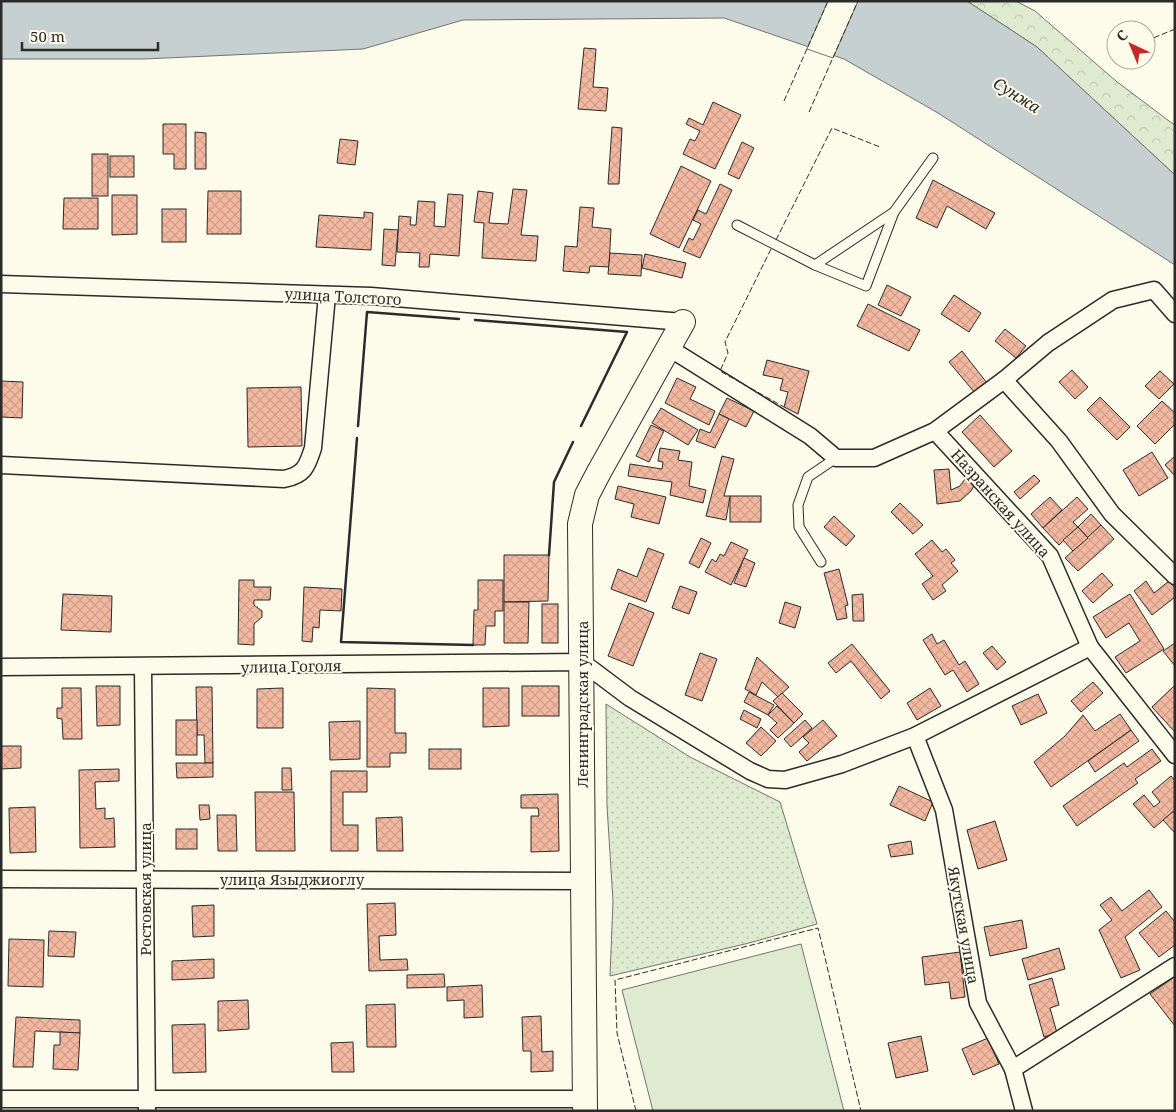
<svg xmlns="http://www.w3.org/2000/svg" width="1176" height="1112" viewBox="0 0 1176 1112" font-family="'Noto Serif',serif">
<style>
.forest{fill:url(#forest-crowns);stroke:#74746e}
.park{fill:url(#park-dots);stroke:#74746e}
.pitch{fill:#deebd1;stroke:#74746e}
.water{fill:#c7d0d0;stroke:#74746e}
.pier{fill:#fdfbea;stroke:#74746e}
.building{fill:url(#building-cross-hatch);stroke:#2b2b2b}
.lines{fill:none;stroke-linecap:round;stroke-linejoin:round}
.lane-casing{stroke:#2b2b2b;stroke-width:11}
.street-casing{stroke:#2b2b2b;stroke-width:19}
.secondary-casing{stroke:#2b2b2b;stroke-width:26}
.lane{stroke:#fdfbea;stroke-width:9}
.street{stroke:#fdfbea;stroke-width:16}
.secondary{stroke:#fdfbea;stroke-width:24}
.fence{stroke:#2b2b2b;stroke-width:1;stroke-dasharray:6 2.5;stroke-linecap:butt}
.wall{stroke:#2b2b2b;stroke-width:2.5}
.labels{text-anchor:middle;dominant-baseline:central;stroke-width:4;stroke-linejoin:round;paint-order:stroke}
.street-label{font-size:15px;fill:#2b2b2b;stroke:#fdfbea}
.water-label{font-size:16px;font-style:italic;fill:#2b2b2b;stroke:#fdfbea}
</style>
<defs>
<pattern id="forest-crowns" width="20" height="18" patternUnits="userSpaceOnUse" patternTransform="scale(1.25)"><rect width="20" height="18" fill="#deebd1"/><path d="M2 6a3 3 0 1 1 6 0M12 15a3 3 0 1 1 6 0" fill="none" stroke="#bfcab4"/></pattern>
<pattern id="park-dots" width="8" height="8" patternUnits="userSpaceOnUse" patternTransform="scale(1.25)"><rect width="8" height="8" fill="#deebd1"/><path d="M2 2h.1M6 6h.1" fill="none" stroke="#bfcab4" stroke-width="1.8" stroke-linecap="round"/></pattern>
<pattern id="building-cross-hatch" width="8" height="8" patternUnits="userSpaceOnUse" patternTransform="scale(1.25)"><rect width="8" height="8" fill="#f2b8a0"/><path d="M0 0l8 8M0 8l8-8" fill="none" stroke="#d09e8a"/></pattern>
</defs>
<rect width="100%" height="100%" fill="#fdfbea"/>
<!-- forest -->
<path class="forest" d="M967,1H1016L1035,11L1116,81L1173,124L1175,126V175L1037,47Z"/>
<!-- park -->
<path class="park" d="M606,704L690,757L780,802L817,924L749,943L610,976L613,901L607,806Z"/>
<!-- pitch -->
<path class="pitch" d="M801,944L844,1111H653L622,990Z"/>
<!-- water -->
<path class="water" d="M1,1H967L1037,47L1175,175V265L938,113L844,59L724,18L463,20L363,49L144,59H1Z"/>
<!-- pier -->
<path class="pier" d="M828,1H858L833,58L807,49Z"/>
<!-- building -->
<g class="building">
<path d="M584,48L596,49L593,87L608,88L606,111L578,109Z"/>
<path d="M713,102L741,115L715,169L683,154L690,139L695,141L700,131L686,124L689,118L703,125Z"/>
<path d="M163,124H186V169H174V154H163Z"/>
<path d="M612,127L622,128L619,184H608Z"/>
<path d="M195,132L206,133V169H195Z"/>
<path d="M340,139L358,141L355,165L337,163Z"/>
<path d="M742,142L754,148L739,179L728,174Z"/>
<rect x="92" y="154" width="16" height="42"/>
<rect x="110" y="156" width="24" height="21"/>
<path d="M681,166L711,181L679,248L650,234Z"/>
<path d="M933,180L995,213L986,229L947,206L937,228L916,218Z"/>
<path d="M720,184L732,190L700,258L683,251L689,238L693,240L701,224L693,220L698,210L706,214Z"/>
<path d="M513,189L527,190L521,235L538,236L536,261L482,258L484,223L474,222L478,191L493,193L489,223L508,224Z"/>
<path d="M208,191H241V234H207Z"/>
<path d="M448,194L463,195L459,256L430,254L429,267H419L420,253L397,252L399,216L411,217L410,225H416L418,201L435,202L434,226L445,227Z"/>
<path d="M112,195H137V234L112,235Z"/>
<path d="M64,198H98V229H63Z"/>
<path d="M580,207L594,208L592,227L611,229L609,267L590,266L589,273L563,271L565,246L577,247Z"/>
<rect x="162" y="209" width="24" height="33"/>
<path d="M364,212L373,213L371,250L316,247L319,215L364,218Z"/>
<path d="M384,229L398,230L395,266L382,265Z"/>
<path d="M610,253L642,255L641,276L608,274Z"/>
<path d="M645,254L686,263L682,278L642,268Z"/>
<path d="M887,285L911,297L901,316L878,305Z"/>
<path d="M954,295L981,313L969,332L941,314Z"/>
<path d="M868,304L920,330L909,351L857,326Z"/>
<path d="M1005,329L1026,346L1016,358L995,341Z"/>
<path d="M962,351L987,383L975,393L949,362Z"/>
<path d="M767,360L809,371L798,414L784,407L788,392L780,390L783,379L763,375Z"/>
<path d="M1072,370L1088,387L1075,399L1059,382Z"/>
<path d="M1160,371L1174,384L1159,399L1145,386Z"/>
<path d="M677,378L696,387L690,399L715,411L709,425L665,403Z"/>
<path d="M1,381L23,382L22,418L1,417Z"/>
<path d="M301,387L302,446L248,447L247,388Z"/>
<path d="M1100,397L1130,427L1117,440L1087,410Z"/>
<path d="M727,398L754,411L746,427L719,414Z"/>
<path d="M1162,401L1175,413V424L1155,444L1137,426Z"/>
<path d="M661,408L698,430L688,445L652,423Z"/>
<path d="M719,414L729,419L715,448L696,441L700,429L710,433Z"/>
<path d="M980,415L1012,451L994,467L962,432Z"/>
<path d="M651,425L664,431L649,462L636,456Z"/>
<path d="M660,448L680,451L678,460L692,462L689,486L706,490L703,503L670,495L672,482L628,476L630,464L662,469L663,462L658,461Z"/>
<path d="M1152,452L1168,478L1139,496L1123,470Z"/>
<path d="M722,456L734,459L724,496H730L726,520L706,516Z"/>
<path d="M1175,456V476L1165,465Z"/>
<path d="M949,469L951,490L960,486L969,473L978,479L971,491L960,501L937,504L934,470Z"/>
<path d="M1034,475L1040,481L1020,499L1014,492Z"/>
<path d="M618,486L666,497L659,524L631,517L634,504L615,499Z"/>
<rect x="730" y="496" width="31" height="26"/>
<path d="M1050,497L1062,510L1043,528L1031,514Z"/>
<path d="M1077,497L1088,509L1073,522L1078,527L1059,545L1043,528Z"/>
<path d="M900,503L923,525L913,534L891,512Z"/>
<path d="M1091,514L1101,525L1088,538L1078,527Z"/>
<path d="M834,516L855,536L846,546L824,527Z"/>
<path d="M1101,525L1114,539L1078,571L1065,558Z"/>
<path d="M1078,527L1088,538L1073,551L1063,540Z"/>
<path d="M701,538L711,543L699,568L689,563Z"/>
<path d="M932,540L942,552L946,549L955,560L951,563L958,571L942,585L946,591L933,600L922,584L933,576L915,554Z"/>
<path d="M731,542L748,550L731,585L705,572L712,559L716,562L720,554L724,556Z"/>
<path d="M648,548L664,554L646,602L611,589L618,569L637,577Z"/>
<path d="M504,555H549L548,601L504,602Z"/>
<path d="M744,558L755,563L746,587L734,583Z"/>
<path d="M839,569L848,605L845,606L847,618L837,620L824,573Z"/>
<path d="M1102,573L1113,585L1093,603L1082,591Z"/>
<path d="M239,580H254V587H271L270,600H254V605L262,611V617L254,624V645L238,644Z"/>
<path d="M478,580H503V611H495V626H486L485,645H473L474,610H478Z"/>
<path d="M1146,581L1154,593L1169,581L1175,588V597L1152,615L1134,591Z"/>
<path d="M680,586L697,592L689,614L672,608Z"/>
<path d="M304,587L342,589L341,611L320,610L319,628L313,627L312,642L302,641Z"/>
<path d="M63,594L112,596L111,632L61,630Z"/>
<path d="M863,594L864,621H853L852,595Z"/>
<path d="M1130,594L1164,649L1126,673L1115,657L1140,641L1129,623L1106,638L1093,617Z"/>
<path d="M504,602H529L528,643H504Z"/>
<path d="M785,602L801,607L795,628L779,623Z"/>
<path d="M629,603L654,613L633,666L608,656Z"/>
<rect x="542" y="604" width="16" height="39"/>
<path d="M932,634L937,644L944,640L959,665L965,661L979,684L967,692L953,670L945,675L923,640Z"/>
<path d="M1175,643V666L1163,651Z"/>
<path d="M852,644L890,691L881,699L851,661L836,673L828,663Z"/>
<path d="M992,646L1006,662L997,670L983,653Z"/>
<path d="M700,653L717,659L702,701L685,695Z"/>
<path d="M757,657L789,687L778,697L762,682L756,695L745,689Z"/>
<path d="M1093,682L1103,693L1081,712L1071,701Z"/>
<path d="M1175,685V730L1174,731L1152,707Z"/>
<path d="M96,686H120V725L97,726Z"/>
<rect x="522" y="686" width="37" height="30"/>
<path d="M196,687H212L213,763H205L204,735H197Z"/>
<path d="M62,688H81L82,739H63L62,719L57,718V708H62Z"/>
<path d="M283,688V728H257V689Z"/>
<path d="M367,688L395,689V733H406V753H390V767H367Z"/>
<path d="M483,688H509V726L483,727Z"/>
<path d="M930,688L941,706L917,720L907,703Z"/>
<path d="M749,692L774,705L768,715L744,702Z"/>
<path d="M782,693L803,714L794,723L773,701Z"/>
<path d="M1038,694L1047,713L1021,725L1012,706Z"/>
<path d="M777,706L794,723L778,738L770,730L777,723L768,715Z"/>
<path d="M744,710L761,719L757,728L740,719Z"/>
<path d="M1120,714L1131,730L1051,787L1034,762L1065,736L1083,715L1095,731Z"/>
<rect x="176" y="720" width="21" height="35"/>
<path d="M805,720L812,728L791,747L784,739Z"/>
<path d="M823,720L837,736L807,761L799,752L809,743L803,737Z"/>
<path d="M360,721V759L330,760L329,722Z"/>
<path d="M761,727L776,741L761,756L746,743Z"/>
<path d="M1131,730L1139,741L1095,772L1088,761Z"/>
<path d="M1,746H21V768L1,769Z"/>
<rect x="429" y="749" width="32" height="20"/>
<path d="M1152,749L1161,761L1135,779L1138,783L1077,826L1063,806L1124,763L1127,767Z"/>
<path d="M176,763H213V777L177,778Z"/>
<path d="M282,768H291L292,790H282Z"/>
<path d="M119,769V781L95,782L96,809L105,808V819L114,818L115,847L80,848L79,770Z"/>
<path d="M331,771H367V792H343V825H358V851H331Z"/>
<path d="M1171,776L1175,781V810L1154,828L1133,804L1144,795L1154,807L1160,802L1152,792Z"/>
<path d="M899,786L933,802L925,821L890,805Z"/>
<path d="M255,792H294L295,851H256Z"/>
<path d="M558,794L559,851L531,852V816H539L538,808H521V795Z"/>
<path d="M199,805H209L210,819L200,820Z"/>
<path d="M35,807L36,852L10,853L9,808Z"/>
<path d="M1175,810V833L1163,820Z"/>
<path d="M217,815H236L237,851H218Z"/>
<path d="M402,817L403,851H377L376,818Z"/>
<path d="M995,821L1007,860L978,869L967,830Z"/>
<rect x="176" y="829" width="21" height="20"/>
<path d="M911,841L913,854L891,857L888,845Z"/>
<path d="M1149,890L1162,907L1125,937L1140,970L1121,978L1099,930L1112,920L1100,905L1111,897L1122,911Z"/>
<path d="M395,903L396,935L379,936L380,960L407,959L408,970L369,971L367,904Z"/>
<path d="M214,905V936L193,937L192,906Z"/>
<path d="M1166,911L1175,922V945L1159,957L1139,933Z"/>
<path d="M1022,920L1027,948L990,956L984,927Z"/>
<path d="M49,931L76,932L74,957L48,956Z"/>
<path d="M9,939L44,940L43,987L8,986Z"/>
<path d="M1059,948L1065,969L1028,980L1022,959Z"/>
<path d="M960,952L965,997L951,999L949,982L925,985L922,957Z"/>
<path d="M214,959V978L172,980V961Z"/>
<path d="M444,974L445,987L407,988V975Z"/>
<path d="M1174,977L1175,978V1026L1150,994Z"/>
<path d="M1052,978L1059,1005L1050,1008L1057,1033L1044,1037L1029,985Z"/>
<path d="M482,985L483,1017L464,1018V1000L447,1001V987Z"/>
<path d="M248,1000L249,1029L218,1031V1001Z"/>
<path d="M395,1004L396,1047H367L366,1005Z"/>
<path d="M541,1016L542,1052L553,1051V1071L531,1072V1051H523L522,1017Z"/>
<path d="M16,1017L80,1020V1033L35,1031L33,1067H13Z"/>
<path d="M205,1024L206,1072L173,1073L172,1025Z"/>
<path d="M60,1032L80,1033L78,1070L53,1069L54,1045H60Z"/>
<path d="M921,1036L928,1071L896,1078L888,1043Z"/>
<path d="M988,1038L999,1064L973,1075L962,1049Z"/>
<path d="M353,1042L354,1072H332L331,1043Z"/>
</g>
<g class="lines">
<!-- lane casing -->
<g class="lane-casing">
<g id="lane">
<path d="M737,225L815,265L866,286L894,212"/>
<path d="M815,265L894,212L933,158"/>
<path d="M821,562L799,527L798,505L808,477L836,458"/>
</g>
</g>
<!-- street casing -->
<g class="street-casing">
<g id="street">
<path d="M1,284L371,296L683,322"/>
<path d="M669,348L810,436L836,458H874L935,431L1004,380L1048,343L1113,300L1154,290L1175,314"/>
<path d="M1004,380L1059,441L1112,514L1175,576"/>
<path d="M935,431L1050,556L1090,647L1175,755"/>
<path d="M1,465L284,479C304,475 307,467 313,448L327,295"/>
<path d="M1,667L582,662L630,698L750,771L768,779L785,780L842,764L915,736L1090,647"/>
<path d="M143,667L147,1111"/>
<path d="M915,736L944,810L978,1003L1013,1069L1024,1111"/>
<path d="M1,879L583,881"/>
<path d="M1013,1069L1175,966"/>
<path d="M1,1099H585"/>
</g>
</g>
<!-- secondary casing -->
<g class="secondary-casing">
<path id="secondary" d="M585,1111L580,524L587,495L599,472L683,322"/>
</g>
<!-- lane -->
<use href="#lane" class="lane"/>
<!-- street -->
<use href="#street" class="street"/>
<!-- secondary -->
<use href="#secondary" class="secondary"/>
<!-- fence -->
<g class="fence">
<path d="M1146,41L1175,29"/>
<path d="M784,101L828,1"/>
<path d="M809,112L858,1"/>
<path d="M776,240L832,128L880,147"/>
<path d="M771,249L725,342L728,353L720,371L784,407"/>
<path d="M636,1111L617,1033L615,980L818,928L861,1111"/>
</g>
<!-- wall -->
<g class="wall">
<path d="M475,320L627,332L581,426"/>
<path d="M358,426L367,312L459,319"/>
<path d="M357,438L341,642L473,645"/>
<path d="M549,555L554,482L573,442"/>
</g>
</g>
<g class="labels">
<!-- street labels -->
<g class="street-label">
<text transform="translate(343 296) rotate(3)">улица Толстого</text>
<text transform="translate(1001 503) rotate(48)">Назранская улица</text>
<text transform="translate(291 666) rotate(-1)">улица Гоголя</text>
<text transform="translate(582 704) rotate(-90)">Ленинградская улица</text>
<text x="292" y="879">улица Языджиоглу</text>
<text transform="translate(145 889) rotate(-90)">Ростовская улица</text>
<text transform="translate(964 925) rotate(80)">Якутская улица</text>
</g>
<!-- water labels -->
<g class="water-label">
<text transform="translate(1017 95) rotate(32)">Сунжа</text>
</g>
</g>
<!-- border -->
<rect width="1176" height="1112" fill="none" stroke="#2b2b2b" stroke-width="5"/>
<!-- north arrow -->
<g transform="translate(1131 45) rotate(316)"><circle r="24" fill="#fdfbea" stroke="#a9a89e"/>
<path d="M0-4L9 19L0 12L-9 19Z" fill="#c62828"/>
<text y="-8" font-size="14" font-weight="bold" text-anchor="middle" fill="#2b2b2b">С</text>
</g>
<!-- scale -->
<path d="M22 42v8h136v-8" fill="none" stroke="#2b2b2b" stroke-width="2.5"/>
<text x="30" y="42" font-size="15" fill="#2b2b2b" stroke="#fdfbea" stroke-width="4" paint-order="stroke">50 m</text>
</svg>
